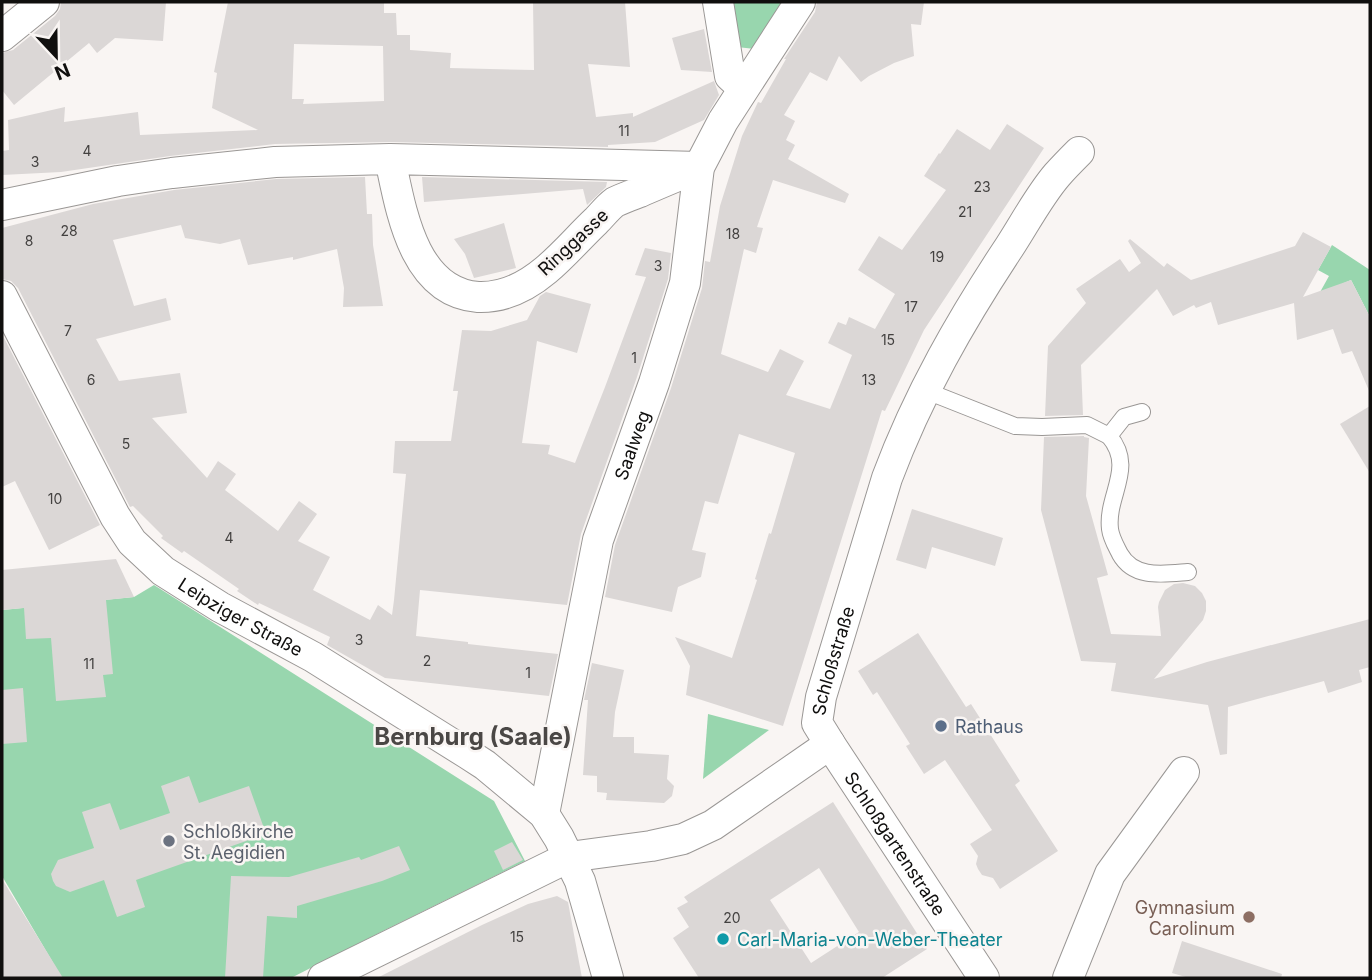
<svg xmlns="http://www.w3.org/2000/svg" width="1372" height="980" viewBox="0 0 1372 980" font-family="Inter,sans-serif">
<style>
.green{fill:#98d6ae}
.building{fill:#dbd7d6;fill-rule:evenodd}
.lines{fill:none;stroke-linecap:round;stroke-linejoin:round}
.lane-casing{stroke:#9a9795;stroke-width:18}
.street-casing{stroke:#9a9795;stroke-width:32}
.lane{stroke:#fff;stroke-width:16}
.street{stroke:#fff;stroke-width:30}
.service-dot{fill:#5c6f8a;stroke:#f9f5f3;stroke-width:2.5}
.worship-dot{fill:#6b7280;stroke:#f9f5f3;stroke-width:2.5}
.education-dot{fill:#8d6e63;stroke:#f9f5f3;stroke-width:2.5}
.culture-dot{fill:#0f9aa8;stroke:#f9f5f3;stroke-width:2.5}
.labels{text-anchor:middle;dominant-baseline:central;stroke-width:5;stroke-linejoin:round;paint-order:stroke}
.number-label{font-size:14px;fill:#434140}
.street-label{font-size:18px;fill:#100f0e;stroke:#f9f5f3}
.service-label{font-size:18px;fill:#4e5e75;stroke:#f9f5f3;text-anchor:start}
.worship-label{font-size:18px;fill:#5b616d;stroke:#f9f5f3;text-anchor:start}
.education-label{font-size:18px;fill:#785e54;stroke:#f9f5f3;text-anchor:end}
.culture-label{font-size:18px;fill:#0d838f;stroke:#f9f5f3;text-anchor:start}
.district-label{font-size:24px;font-weight:bold;fill:#4a4745;stroke:#f9f5f3}
</style>
<rect width="100%" height="100%" fill="#f9f5f3"/>
<!-- green -->
<g class="green">
<path d="M731,2H784L755,49L737,47Z"/>
<path d="M1332,245L1370,270V317L1351,280L1319,294L1329,276L1318,270Z"/>
<path d="M154,585L494,801L525,861L385,930L291,978H62L2,876V610L134,597Z"/>
<path d="M708,714L769,730L703,779Z"/>
</g>
<!-- building -->
<g class="building">
<path d="M61,2H166L163,41L115,38L97,53L89,43L14,105L2,90V53L13,50L55,16L60,9Z"/>
<path d="M228,2H384V13H396L397,35H410V50L451,53L450,68L534,70L533,2H625L630,67L588,64L596,117L633,113V117L714,81L719,95L704,120L655,142L608,145V147L390,142L275,144L170,156L61,172L2,175V151L9,150V148L8,120L65,107L64,122L138,112L140,135L258,130L212,108L217,73L214,72ZM294,44L383,46L384,101L303,104L304,99H292Z"/>
<path d="M817,2H924L921,25L911,24L914,56L894,63L869,76L861,82L839,56L827,81L810,72L784,115L795,121L786,140L795,145L788,159L849,194L845,203L773,180L757,227L763,228L756,253L744,249L721,354L768,372L780,349L804,361L786,395L830,409L852,355L828,343L838,322L846,325L849,317L875,329L895,294L858,270L879,236L902,250L946,190L924,176L939,153L940,154L957,129L990,150L1007,124L1044,148L924,330L885,411L882,410L783,726L686,695L690,666L675,637L732,658L757,580L755,579L769,533L771,534L795,453L739,434L718,504L705,501L692,550L706,553L701,577L678,587L672,612L605,597L615,545L671,388L702,288L705,261L710,262L720,206L742,136L758,102L761,103L786,59H784L815,12Z"/>
<path d="M704,29L712,72L681,70L672,38Z"/>
<path d="M365,177L367,214H372L373,245L383,306L343,307L344,288L337,249L293,260V257L248,265L240,239L220,244L185,238L181,225L113,240L134,306L166,298L171,320L96,339L119,381L180,373L187,413L152,418L207,478L218,461L236,474L225,490L278,531L299,501L317,514L298,541L330,557L313,590L370,620L378,605L392,615L394,600L406,474L393,473L395,441H451L458,391H453L462,330L491,331L527,320L540,296L546,292L591,304L577,353L537,341L522,443L550,445L548,454L575,463L605,387L646,277L635,275L645,248L671,253L668,279L637,377L581,534L567,605L420,590L416,636L468,642V644L558,654L549,696L385,678L327,645L330,637L259,603L258,605L237,591L239,589L184,551L182,553L161,538L163,536L133,506L130,507L18,288L11,281L2,279V228L93,204L174,190L276,179Z"/>
<path d="M422,177L607,182L606,187L587,205L583,189L424,202Z"/>
<path d="M504,223L516,268L474,278L465,254L454,239Z"/>
<path d="M1303,232L1331,247L1303,297L1351,280L1370,317V393L1352,351L1342,354L1333,329L1297,340L1294,303L1218,325L1211,302L1196,308L1194,305L1173,316L1157,289L1081,365L1083,415L1045,416L1048,346L1086,303L1076,289L1120,259L1129,272L1141,263L1128,241L1130,239L1164,267L1167,263L1191,280L1295,246Z"/>
<path d="M2,334L100,525L49,550L15,481L2,487Z"/>
<path d="M1370,406V473L1340,424Z"/>
<path d="M1084,436V437L1089,438L1086,496L1108,575L1097,578L1111,634L1161,636L1158,607L1159,602L1165,590L1174,584L1183,583L1195,586L1202,593L1206,601V611L1203,620L1154,679L1207,662L1370,619V667L1359,670L1362,682L1328,693L1324,681L1228,707L1227,754L1220,755L1208,705L1111,691L1116,663L1081,661L1041,510L1044,437Z"/>
<path d="M912,509L1003,538L995,566L932,547L926,569L896,560Z"/>
<path d="M116,559L134,597L106,600L113,674L103,675L106,697L56,701L51,638L26,639L24,608L2,610V570Z"/>
<path d="M918,633L966,707L971,704L1020,781L1015,785L1058,851L1000,889L993,878L982,875L978,869L976,864L978,856L970,844L992,830L945,760L924,774L906,746L910,744L877,692L873,695L858,671Z"/>
<path d="M592,663L624,670L615,712L613,737H634V753L669,755L667,779L674,786L672,796L664,803L606,800L607,793L597,792V776L583,775L588,700H584Z"/>
<path d="M23,688L27,742L2,744V690Z"/>
<path d="M189,776L199,803L249,786L266,834L136,880L145,907L117,917L104,880L70,892L56,886L53,881L51,874L58,860L94,848L82,812L110,803L120,830L170,813L161,786Z"/>
<path d="M833,802L927,949L882,978H699L673,938L689,927L677,908L688,902L684,897ZM819,868L859,932L811,963L770,900Z"/>
<path d="M512,842L523,860L503,870L494,851Z"/>
<path d="M399,846L410,870L382,881L297,906V918L267,916L263,978H225L231,876L289,877L359,857L361,860Z"/>
<path d="M2,879L63,978H2Z"/>
<path d="M557,896L568,902L582,978H377L482,925L528,904Z"/>
<path d="M1182,941L1282,974L1281,978H1189L1172,973Z"/>
</g>
<g class="lines">
<!-- lane casing -->
<g class="lane-casing">
<g id="lane">
<path d="M924,390L1015,426L1042,427L1087,425L1109,436L1124,417L1142,412"/>
<path d="M1109,436C1136,468 1106,495 1110,529C1111,538 1116,546 1120,554C1134,579 1163,574 1188,572"/>
</g>
</g>
<!-- street casing -->
<g class="street-casing">
<g id="street">
<path d="M718,2L730,76L743,88"/>
<path d="M2,36L44,2"/>
<path d="M2,205L118,181L172,173L275,162L390,159L699,167C680,175 660,183 640,192C632,195 623,198 615,202C608,207 602,215 596,221C579,237 564,255 546,270C527,286 504,298 478,297C413,292 401,210 390,159"/>
<path id="s1" d="M2,296L115,516L132,542L163,571L220,607L313,657L468,754L485,765L544,814L559,838L580,881L608,978"/>
<path id="s2" d="M830,744L984,978"/>
<path id="s3" d="M544,814L598,540L654,383L685,283L699,167L723,121L800,2"/>
<path id="s4" d="M323,978L569,857L651,846L683,839L713,825L830,744L817,723L821,697L887,478C918,395 961,320 1010,246C1025,223 1039,196 1057,175C1064,167 1072,159 1079,152"/>
<path d="M1068,978L1110,874L1184,772"/>
</g>
</g>
<!-- lane -->
<use href="#lane" class="lane"/>
<!-- street -->
<use href="#street" class="street"/>
</g>
<!-- markers -->
<circle class="service-dot" cx="941" cy="726" r="7"/>
<circle class="worship-dot" cx="169" cy="841" r="7"/>
<circle class="education-dot" cx="1249" cy="917" r="7"/>
<circle class="culture-dot" cx="723" cy="939" r="7"/>
<g class="labels">
<!-- number labels -->
<g class="number-label">
<text x="624" y="130">11</text>
<text x="87" y="150">4</text>
<text x="35" y="161">3</text>
<text x="982" y="186">23</text>
<text x="965" y="211">21</text>
<text x="69" y="230">28</text>
<text x="733" y="233">18</text>
<text x="29" y="240">8</text>
<text x="937" y="256">19</text>
<text x="658" y="265">3</text>
<text x="911" y="306">17</text>
<text x="68" y="330">7</text>
<text x="888" y="339">15</text>
<text x="634" y="357">1</text>
<text x="91" y="379">6</text>
<text x="869" y="379">13</text>
<text x="126" y="443">5</text>
<text x="55" y="498">10</text>
<text x="229" y="537">4</text>
<text x="359" y="639">3</text>
<text x="427" y="660">2</text>
<text x="89" y="663">11</text>
<text x="528" y="672">1</text>
<text x="732" y="917">20</text>
<text x="517" y="936">15</text>
</g>
<!-- street labels -->
<g class="street-label">
<text transform="translate(573 242) rotate(-43)">Ringgasse</text>
<text stroke="none"><textPath href="#s3" startOffset="380">Saalweg</textPath></text>
<text stroke="none"><textPath href="#s1" startOffset="411">Leipziger Straße</textPath></text>
<text stroke="none"><textPath href="#s4" startOffset="654">Schloßstraße</textPath></text>
<text stroke="none"><textPath href="#s2" startOffset="119">Schloßgartenstraße</textPath></text>
</g>
<!-- service labels -->
<g class="service-label">
<text x="955" y="726">Rathaus</text>
</g>
<!-- worship labels -->
<g class="worship-label">
<text x="183" y="831">Schloßkirche<tspan x="183" dy="21">St. Aegidien</tspan></text>
</g>
<!-- education labels -->
<g class="education-label">
<text x="1235" y="907">Gymnasium<tspan x="1235" dy="21">Carolinum</tspan></text>
</g>
<!-- culture labels -->
<g class="culture-label">
<text x="737" y="939">Carl-Maria-von-Weber-Theater</text>
</g>
<!-- district labels -->
<g class="district-label">
<text x="473" y="736">Bernburg (Saale)</text>
</g>
</g>
<!-- border -->
<rect width="1372" height="980" fill="none" stroke="#100f0e" stroke-width="7"/>
<!-- north arrow -->
<g transform="translate(56 56) rotate(158)" stroke="#f9f5f3" stroke-width="5" paint-order="stroke">
<path d="M0-5L12 26L0 18L-12 26Z" fill="#100f0e"/>
<text y="-10" font-size="19" font-weight="bold" text-anchor="middle" fill="#100f0e">N</text>
</g>
</svg>
